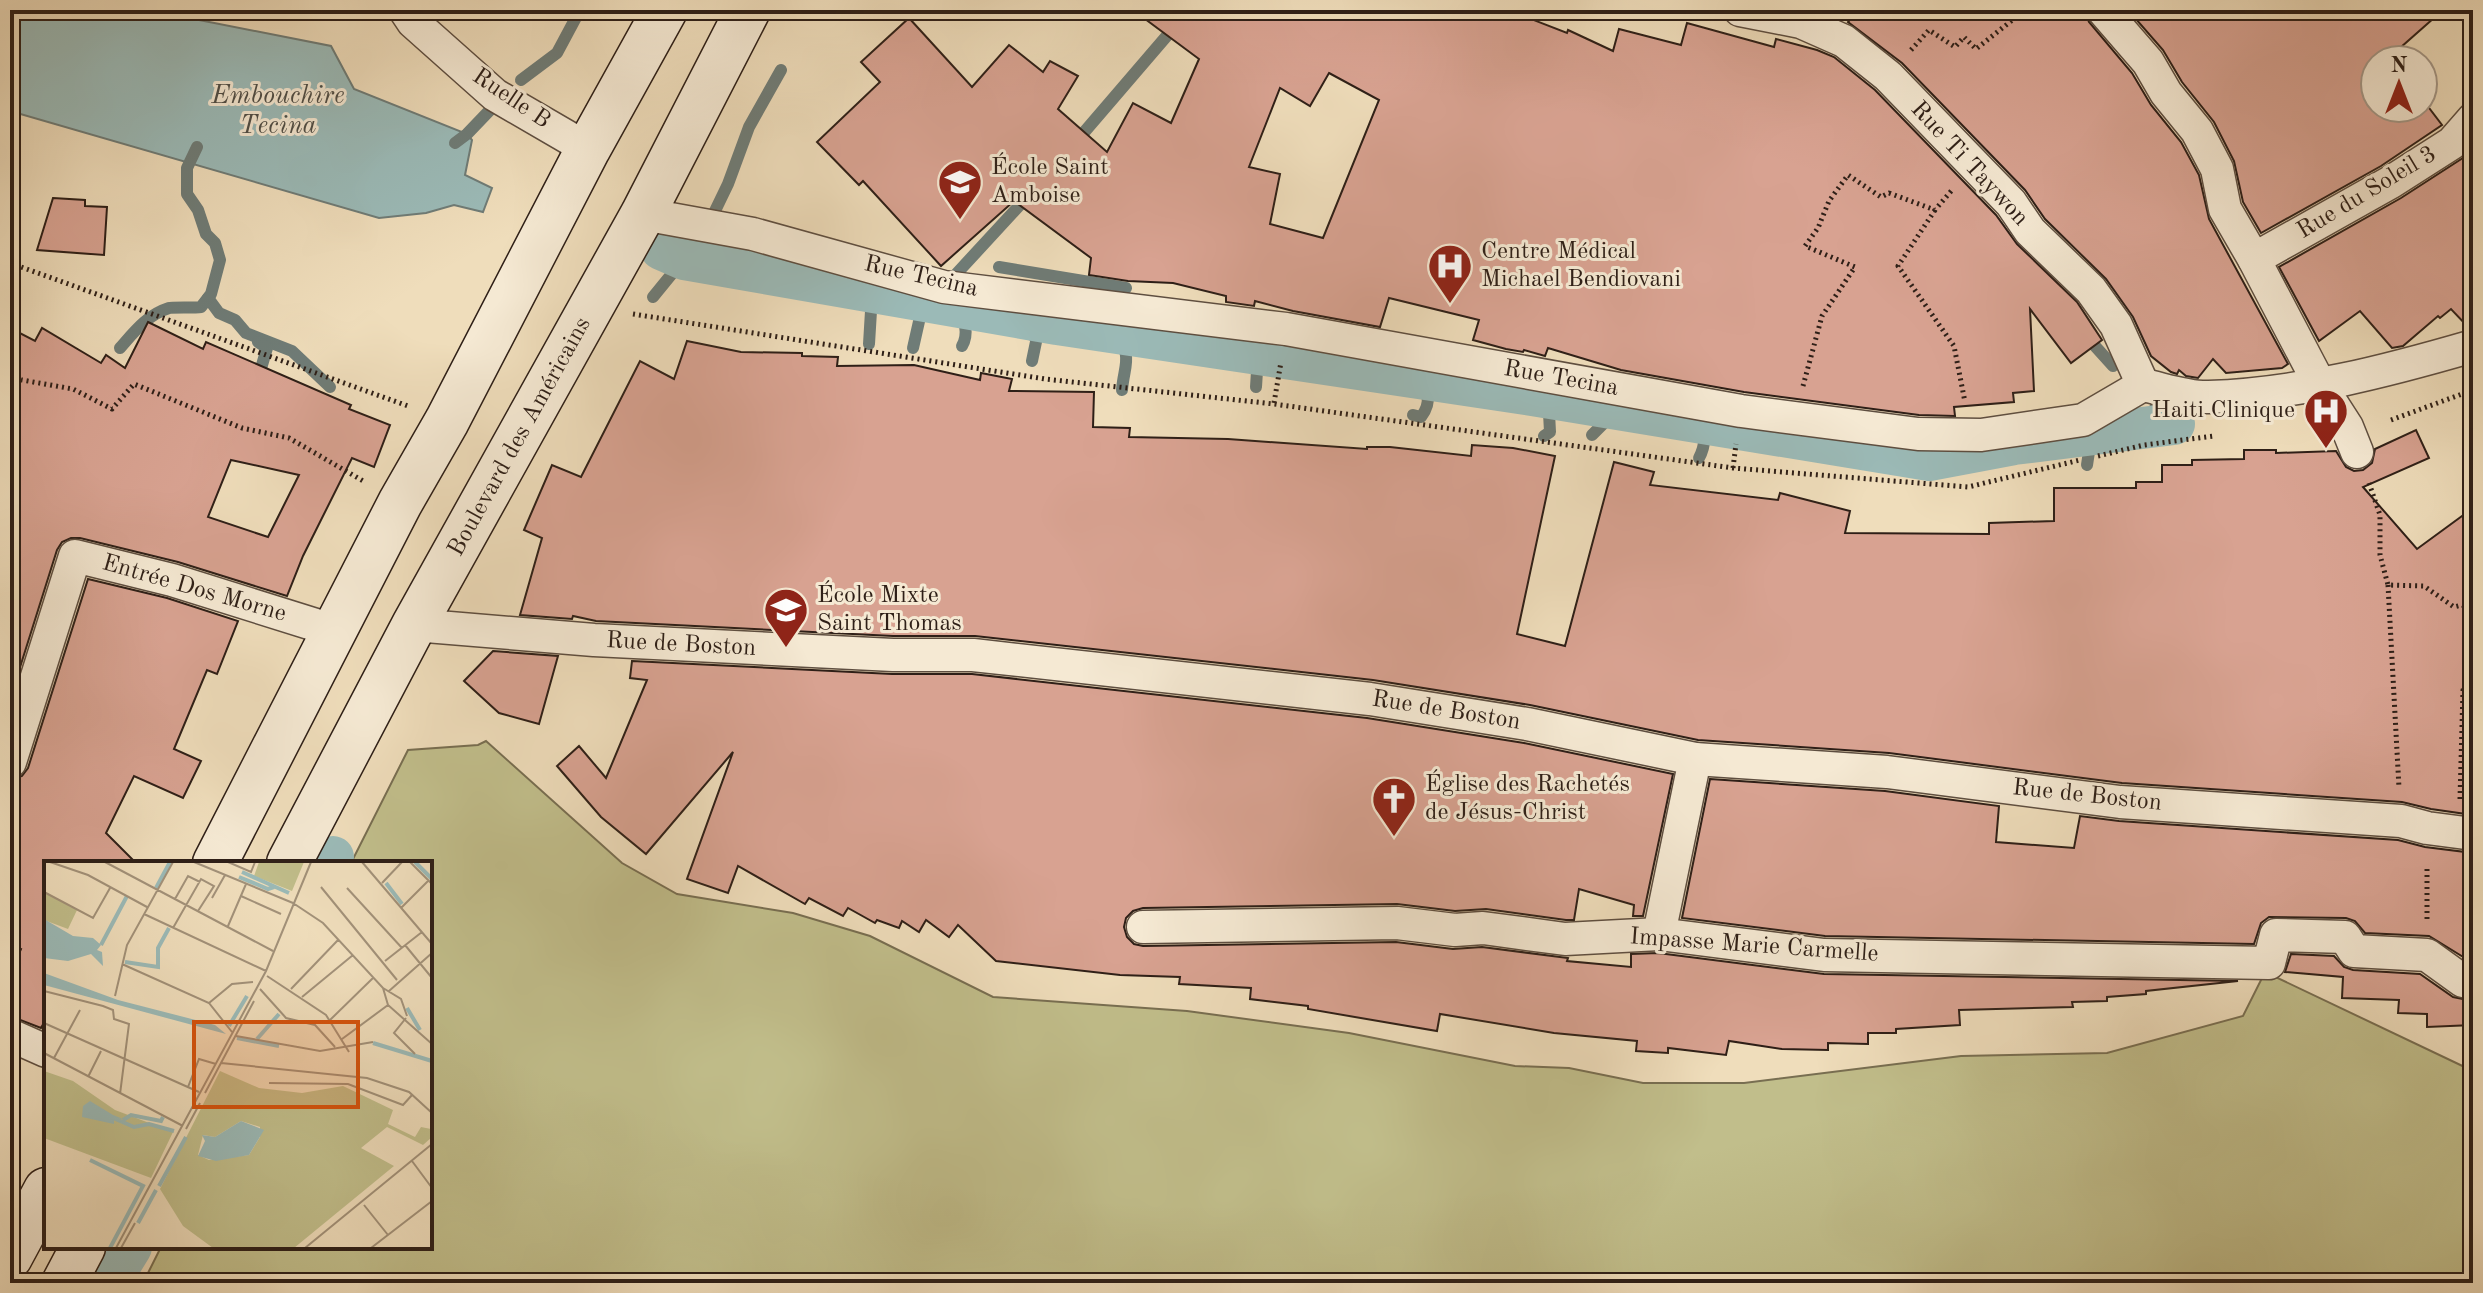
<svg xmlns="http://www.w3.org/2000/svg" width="2483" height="1293" viewBox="0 0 2483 1293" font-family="'Old Standard TT',serif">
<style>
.green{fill:#c1be8b;stroke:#786e51;stroke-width:2}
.water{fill:#9bbab7;stroke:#6f7c77;stroke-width:2}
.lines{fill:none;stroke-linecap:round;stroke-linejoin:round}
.stream{stroke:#6f7c77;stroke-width:12}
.canal{stroke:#9bbab7;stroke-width:42}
.building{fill:#d8a291;stroke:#2e1f17;stroke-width:2;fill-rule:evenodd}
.minor-casing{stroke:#5e4e40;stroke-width:35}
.secondary-casing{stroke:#2e1f17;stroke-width:47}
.path{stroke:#2e1f17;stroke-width:5;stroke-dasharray:2 4;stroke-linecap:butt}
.minor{stroke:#f5e9d3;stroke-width:32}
.secondary{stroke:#f5e9d3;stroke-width:44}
.labels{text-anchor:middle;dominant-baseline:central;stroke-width:6;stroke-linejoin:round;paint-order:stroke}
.street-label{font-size:24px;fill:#2e1f17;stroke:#f5e9d3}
.poi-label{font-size:24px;fill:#2e1f17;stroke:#f5e9d3;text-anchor:start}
.water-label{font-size:26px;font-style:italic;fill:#4f4e47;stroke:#f5e9d3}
.inset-river{fill:none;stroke:#9bbab7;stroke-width:4}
.inset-road{fill:none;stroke:#a29179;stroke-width:2}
.view{fill:#d5530d;fill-opacity:0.15;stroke:#d5530d;stroke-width:4}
.inset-edge{fill:none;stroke:#2e1f17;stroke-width:4}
</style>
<rect width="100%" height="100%" fill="#efddbb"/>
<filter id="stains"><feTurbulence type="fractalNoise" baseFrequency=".0025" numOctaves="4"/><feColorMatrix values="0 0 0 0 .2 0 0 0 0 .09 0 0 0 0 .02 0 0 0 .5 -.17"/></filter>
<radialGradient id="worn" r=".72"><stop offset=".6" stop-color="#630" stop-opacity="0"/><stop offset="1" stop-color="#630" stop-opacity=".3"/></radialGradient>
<!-- green -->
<path class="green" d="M486,741L622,863L677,894L793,913L870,936L993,997L1187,1011L1349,1033L1515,1066L1569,1068L1643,1083H1744L1961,1056L2107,1053L2243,1016L2265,972L2473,1071V1283H143L161,1247H430V863H351L408,750L478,745Z"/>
<!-- water -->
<path class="water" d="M10,10H167L184,17L331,46L354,89L467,134L472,140L465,175L492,188L483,212L454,205L426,213L379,218L10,111Z"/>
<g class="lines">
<!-- stream -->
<g class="stream">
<path d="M521,80L557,53L580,10"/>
<path d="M455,143L467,134L490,110"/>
<path d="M1074,144L1189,10"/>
<path d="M714,213L728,184L749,127L781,70"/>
<path d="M999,267L1126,288"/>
<path d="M947,284L1030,194"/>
<path d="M865,292L871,311L869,344"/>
<path d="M653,297L684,259L699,235"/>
<path d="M208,298L219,313L235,320L246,333L292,351L330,387"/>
<path d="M897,298L922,290"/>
<path d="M957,308C965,318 969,334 962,346"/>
<path d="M1012,316L1027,333L1037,337L1032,361"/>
<path d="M1114,332C1134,357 1124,364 1122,390"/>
<path d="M2094,345L2113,366"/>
<path d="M120,348C135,331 147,315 169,308C172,307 195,308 201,307L211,294L220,260L215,243L206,234L198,210L187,194V168L197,147"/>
<path d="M913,348L920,317L916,302"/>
<path d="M1245,352L1257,371L1256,387"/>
<path d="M257,382L267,348L258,342"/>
<path d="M1532,395L1549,413L1550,432L1544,436"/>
<path d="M2129,395L2131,428"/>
<path d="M1413,415L1421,417C1433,401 1428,390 1415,377"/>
<path d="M2147,427L2154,413L2160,389"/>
<path d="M1592,435L1603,424L1599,406"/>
<path d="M2079,435L2090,445L2087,465"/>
<path d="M1699,458C1706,445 1705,435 1700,422"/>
</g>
<!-- canal -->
<g class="canal">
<path d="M661,249L684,259L1057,324L1532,395L1929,460L2014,444L2174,424"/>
<path d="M329,863L333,857"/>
<path d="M109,1283L131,1247"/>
</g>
</g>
<!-- building -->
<g class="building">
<path d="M1133,10H1508L1567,33L1568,30L1613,51L1619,29L1681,45L1687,23L1774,47L1776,39L1817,50L1834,57L1875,90L1996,215L2017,244L2077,302L2102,340L2071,363L2030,309L2034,391L2013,393L2014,402L1954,407L1955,416L1919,415L1744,392L1621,370L1548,348L1545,356L1524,350L1523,352L1506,349L1473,340L1479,320L1389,298L1380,327L1293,311L1255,301L1254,306L1226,302V296L1173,283L1128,281L1089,275L1091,258L1014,201L941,266L863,181L859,185L817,142L880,82L861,62L909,18L972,87L1009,45L1043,72L1050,61L1078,76L1058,109L1107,152L1133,103L1171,123L1199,59ZM1329,73L1379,100L1323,238L1270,224L1280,174L1249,167L1280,88L1310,106Z"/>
<path d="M1858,10H2084L2089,22L2132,73L2151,105L2181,142L2199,175L2209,219L2288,364L2282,368L2226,373L2213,359L2198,378L2186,376L2179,370L2177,374L2171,372L2151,356L2133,317L2106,279L2045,219L2025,190L1902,63L1848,22Z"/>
<path d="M2128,10H2443L2400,48L2408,60H2375V108H2423V100L2442,125L2381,166L2261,233L2243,202L2234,161L2214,122L2182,82L2163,50Z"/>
<path d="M2466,156L2473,164V328H2469L2451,309L2440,318L2438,316L2403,346L2392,348L2360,311L2319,341L2279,267L2401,198Z"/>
<path d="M53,198L85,200V206L107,207L104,255L37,250Z"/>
<path d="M148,322L203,349L206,342L351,405L349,409L390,425L374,467L352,458L303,556L287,596L178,562L80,538H71L62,542L57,550L10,699V328L35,341L42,328L101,363L106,355L125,368ZM231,460L299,475L268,537L208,517Z"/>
<path d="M687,341L741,352L802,353V356L838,357L837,366L914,365L980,380L981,373L1012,379L1009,391L1094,392L1093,427L1130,428L1129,437L1228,439L1367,449V447H1390L1471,456L1472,445L1513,448L1555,456L1517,634L1565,646L1614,462L1654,472L1650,485L1778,500L1780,493L1850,511L1845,533L1989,534V523L2054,521V488H2136V482H2162V465H2192V460L2244,459V450H2276V453L2336,451L2346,467L2354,471L2363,470L2372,463L2375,449L2416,430L2429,458L2363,487L2417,549L2473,508V815L2431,809L2402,802L2122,783L1889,753L1698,740L1530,705L1373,680L975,636H893L596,621L573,616L572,619L520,615L542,538L524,530L552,465L581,477L640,361L674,379Z"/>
<path d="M88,579L167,598L238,621L217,674L207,670L174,749L201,761L183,798L134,776L106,833L136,863H46V1019L41,1028L10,1016V974L21,949L10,945V780L22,776L28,768Z"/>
<path d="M493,651L558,656L539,724L499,713L464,681Z"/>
<path d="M632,661L892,674H972L1367,718L1524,743L1673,774L1643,916H1633L1634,905L1579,889L1574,920H1566L1486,909L1455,911L1397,904L1143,908L1133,911L1126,918L1124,927L1127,937L1134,944L1143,946L1396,942L1453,949L1482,947L1568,958L1567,961L1631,967V954L1658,953L1824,974L2238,981L2146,991V994L2107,997V1001L2072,1002L2073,1007L1959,1010L1960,1025L1896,1029V1033H1868V1044L1828,1043V1050L1782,1049L1729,1041L1726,1055L1668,1048V1053L1636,1051L1637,1041L1554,1033L1440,1014L1437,1031L1308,1009V1006L1250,999L1251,988L1179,984L1180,977L1120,975L996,961L958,925L949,937L926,920L919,932L902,921L899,928L877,920L875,923L848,908L843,916L809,898L805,904L738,866L728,893L687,879L733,752L646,854L601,817L557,766L579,746L606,778L647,680L630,678Z"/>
<path d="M1710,779L1885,791L1999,806L1996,842L2074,848L2080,816L2119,821L2398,840L2425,847L2473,853V963L2429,936L2365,933L2355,921L2346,918L2269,917L2261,923L2254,944L1825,936L1682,918Z"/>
<path d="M2291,954L2334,956L2344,967L2353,970L2420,974L2453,997L2473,1001V1025L2427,1027V1014L2398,1013L2399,1000L2342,998L2343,977L2285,972Z"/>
</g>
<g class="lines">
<!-- minor casing -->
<g class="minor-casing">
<g id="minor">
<path d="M405,10L413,22L495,95L588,149"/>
<path d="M1740,10L1801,22L1844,41L1888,76L2011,203L2030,231L2091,290L2116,325L2143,385"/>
<path d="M2103,10L2148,62L2166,93L2197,131L2217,169L2225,209L2254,259L2320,385L2347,427L2357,452"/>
<path d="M643,214L753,234L944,287L1286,329L1741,411L1918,434L1981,435L2083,420L2143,385C2163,389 2188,398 2209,397C2299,394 2387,371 2473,346"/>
<path d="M2254,259L2391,182L2452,143L2473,119"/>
<path d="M414,625L594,640L893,655H973L1370,699L1527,724L1695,759L1887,772L2120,802L2401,821L2427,828L2473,834"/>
<path d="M10,762L75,556L172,580L335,631"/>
<path d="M1143,927L1397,923L1455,930L1483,928L1565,939L1659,934L1824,955L2269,963L2276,935L2345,937L2354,951L2427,955L2463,981L2473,982"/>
<path d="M1659,934L1695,759"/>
<path d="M10,1035L46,1051"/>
</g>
</g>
<!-- secondary casing -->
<g class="secondary-casing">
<g id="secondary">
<path d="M215,863L400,503L447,421L588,149L665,10"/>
<path d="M289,863L414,625L643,214L748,10"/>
<path d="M10,1257L46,1190"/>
<path d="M64,1283L83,1247"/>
</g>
</g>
<!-- path -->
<g class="path">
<path d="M1911,50L1929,30L1955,47L1964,37L1976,49L2025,10"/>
<path d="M1935,210L1898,266L1954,346L1965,402"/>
<path d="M10,263L408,406"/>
<path d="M633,314L1045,379L1274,404L1733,468L1968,487L2080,460"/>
<path d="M10,374L22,380L73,389L112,409L134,384L242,428L289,438L365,482"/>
<path d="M1803,386L1822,316L1855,267L1805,246L1818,228L1829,201L1848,175L1881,197L1889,193L1935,210L1952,190"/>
<path d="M1274,403L1281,362"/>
<path d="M2391,420L2473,390"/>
<path d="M2098,456L2144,445L2214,436"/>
<path d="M1733,468L1736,444"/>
<path d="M2369,483L2380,515V555L2388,585L2424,586L2454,607L2462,605L2473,610"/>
<path d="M2388,585L2399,788"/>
<path d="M2460,799L2463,690L2473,666"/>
<path d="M2427,919V865"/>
</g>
<!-- minor -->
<use href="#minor" class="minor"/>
<!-- secondary -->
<use href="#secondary" class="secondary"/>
</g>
<!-- icons -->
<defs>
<g id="school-pin" transform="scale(2.3)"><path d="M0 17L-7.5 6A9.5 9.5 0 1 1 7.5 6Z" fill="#8f2418" stroke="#f5e9d3"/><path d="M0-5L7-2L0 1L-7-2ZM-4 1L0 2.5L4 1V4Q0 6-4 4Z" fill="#fff"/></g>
<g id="hospital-pin" transform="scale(2.3)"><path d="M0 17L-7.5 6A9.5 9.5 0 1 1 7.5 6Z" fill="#8f2418" stroke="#f5e9d3"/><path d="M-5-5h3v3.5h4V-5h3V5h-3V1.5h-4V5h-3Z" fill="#fff"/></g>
<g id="church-pin" transform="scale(2.3)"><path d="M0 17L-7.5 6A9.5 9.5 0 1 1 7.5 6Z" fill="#8f2418" stroke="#f5e9d3"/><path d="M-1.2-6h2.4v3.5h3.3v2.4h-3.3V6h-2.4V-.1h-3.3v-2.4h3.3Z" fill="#fff"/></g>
</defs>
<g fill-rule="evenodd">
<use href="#school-pin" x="960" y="182"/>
<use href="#hospital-pin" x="1450" y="266"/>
<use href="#hospital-pin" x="2326" y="411"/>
<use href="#school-pin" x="786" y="610"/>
<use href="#church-pin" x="1394" y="799"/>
</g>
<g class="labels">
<!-- street labels -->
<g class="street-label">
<text transform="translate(511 99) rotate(34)">Ruelle B</text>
<text transform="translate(1969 164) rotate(47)">Rue Ti Taywon</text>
<text transform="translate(2367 193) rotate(-31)">Rue du Soleil 3</text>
<text transform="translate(921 277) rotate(13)">Rue Tecina</text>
<text transform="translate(1561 379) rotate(10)">Rue Tecina</text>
<text transform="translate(520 437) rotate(-61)">Boulevard des Américains</text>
<text transform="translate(194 589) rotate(16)">Entrée Dos Morne</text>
<text transform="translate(681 645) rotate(3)">Rue de Boston</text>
<text transform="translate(1446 711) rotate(9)">Rue de Boston</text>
<text transform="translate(2087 796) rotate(6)">Rue de Boston</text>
<text transform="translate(1754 946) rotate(4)">Impasse Marie Carmelle</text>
</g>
<!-- poi labels -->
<g class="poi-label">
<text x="991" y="168">École Saint<tspan x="991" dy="28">Amboise</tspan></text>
<text x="1481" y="252">Centre Médical<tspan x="1481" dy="28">Michael Bendiovani</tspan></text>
<text x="2295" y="411" text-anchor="end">Haiti Clinique</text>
<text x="817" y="596">École Mixte<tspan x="817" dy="28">Saint Thomas</tspan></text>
<text x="1425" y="785">Église des Rachetés<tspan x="1425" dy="28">de Jésus-Christ</tspan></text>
</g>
<!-- water labels -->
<g class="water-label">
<text x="278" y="96">Embouchire<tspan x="278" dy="30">Tecina</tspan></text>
</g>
</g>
<!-- overview -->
<g transform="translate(44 861)">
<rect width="388" height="388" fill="#efddbb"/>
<path d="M215,1H260L248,30L210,15ZM0,30L33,49L24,68L0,59ZM0,210L29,220L71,249L129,271L107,317L0,277ZM176,210L215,227L258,232L299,225L349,249L344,263L371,276L377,266L387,268L388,276L379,284L343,266L317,287L350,305L250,387H169L139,365L116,328ZM197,260L216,266V276L205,294L165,299L154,294L159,274L171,276Z" fill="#c1be8b" fill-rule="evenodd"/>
<path d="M0,58L29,75L49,77L57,84L53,89L58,91L59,105L47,93L24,100L0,97ZM0,112L74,139L171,164L182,173L0,124ZM46,240L69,254L79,258L70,257V263L38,256L39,245ZM197,260L220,269L205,294L172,300L154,295L161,280L158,274L171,276Z" fill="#9bbab7"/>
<path class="inset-river" d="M371,1L388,18M198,11L245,32M195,16L224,28L230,26M342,22L358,43M112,27L126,1M57,84L83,35M81,101L114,106V87L125,67M363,147L376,169M185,165L203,135M193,177L235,185M213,178L235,153M329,182L388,200M67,256L90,266L105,263L130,270M79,259L87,254L117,260L119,256M46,299L99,325L66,387M115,325L142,276M94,362L112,329"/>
<path class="inset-road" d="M6,1L44,14L103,46M61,1L229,90M150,1L249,42M184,1L207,11L211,1M318,1L388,83M366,1L388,23M338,22L358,1M277,26L353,119M303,27L358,87M0,31L49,57L66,27M197,35L237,53M168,37L181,14M131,38L144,15L156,21M249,42L279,62L339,127L344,144L388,183M357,47L384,20M100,53L222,110M184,65L202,23M129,67L157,18L170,25L154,50M361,84L388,117M341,100L378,71M78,103L165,142L188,171M223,115L282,154L305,191M339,127L357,138L363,155M216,128L242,157L271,164L291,186M247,128L294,79M0,130L59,145L69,149L70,158L85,163L76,233M345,130L388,92M71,135L83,84L129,1M258,136L309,94M165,142L188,123L209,121M362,157L350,172L371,193M286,159L329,117M0,162L155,231M192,175L276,190L329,181M298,178L344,144M0,192L139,265M10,197L36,149M177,202L323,217L365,231L388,252M44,216L57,190M225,222L304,223L359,244L368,234M144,226L155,198L172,203M161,232L210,140M142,268L156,242M368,300L388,327M320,344L344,374M72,387L222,110L267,1M77,387L91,362M261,387L388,283M327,387L388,340"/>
<path class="view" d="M150,161H314V246H150Z"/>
<rect width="388" height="388" class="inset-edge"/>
</g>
<!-- margin -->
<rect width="2483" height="1293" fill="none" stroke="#efddbb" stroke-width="40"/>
<rect x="12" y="12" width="2459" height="1269" fill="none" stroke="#2e1f17" stroke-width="4"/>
<rect x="20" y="20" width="2443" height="1253" fill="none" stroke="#2e1f17" stroke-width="2"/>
<!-- north arrow -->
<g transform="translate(2399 84)"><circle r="38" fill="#f5e9d3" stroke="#a59888" stroke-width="2"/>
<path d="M0-6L14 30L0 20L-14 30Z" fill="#8f2418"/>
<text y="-12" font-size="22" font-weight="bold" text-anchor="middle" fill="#2e1f17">N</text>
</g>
<rect width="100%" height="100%" filter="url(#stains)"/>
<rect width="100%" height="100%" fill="url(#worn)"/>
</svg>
